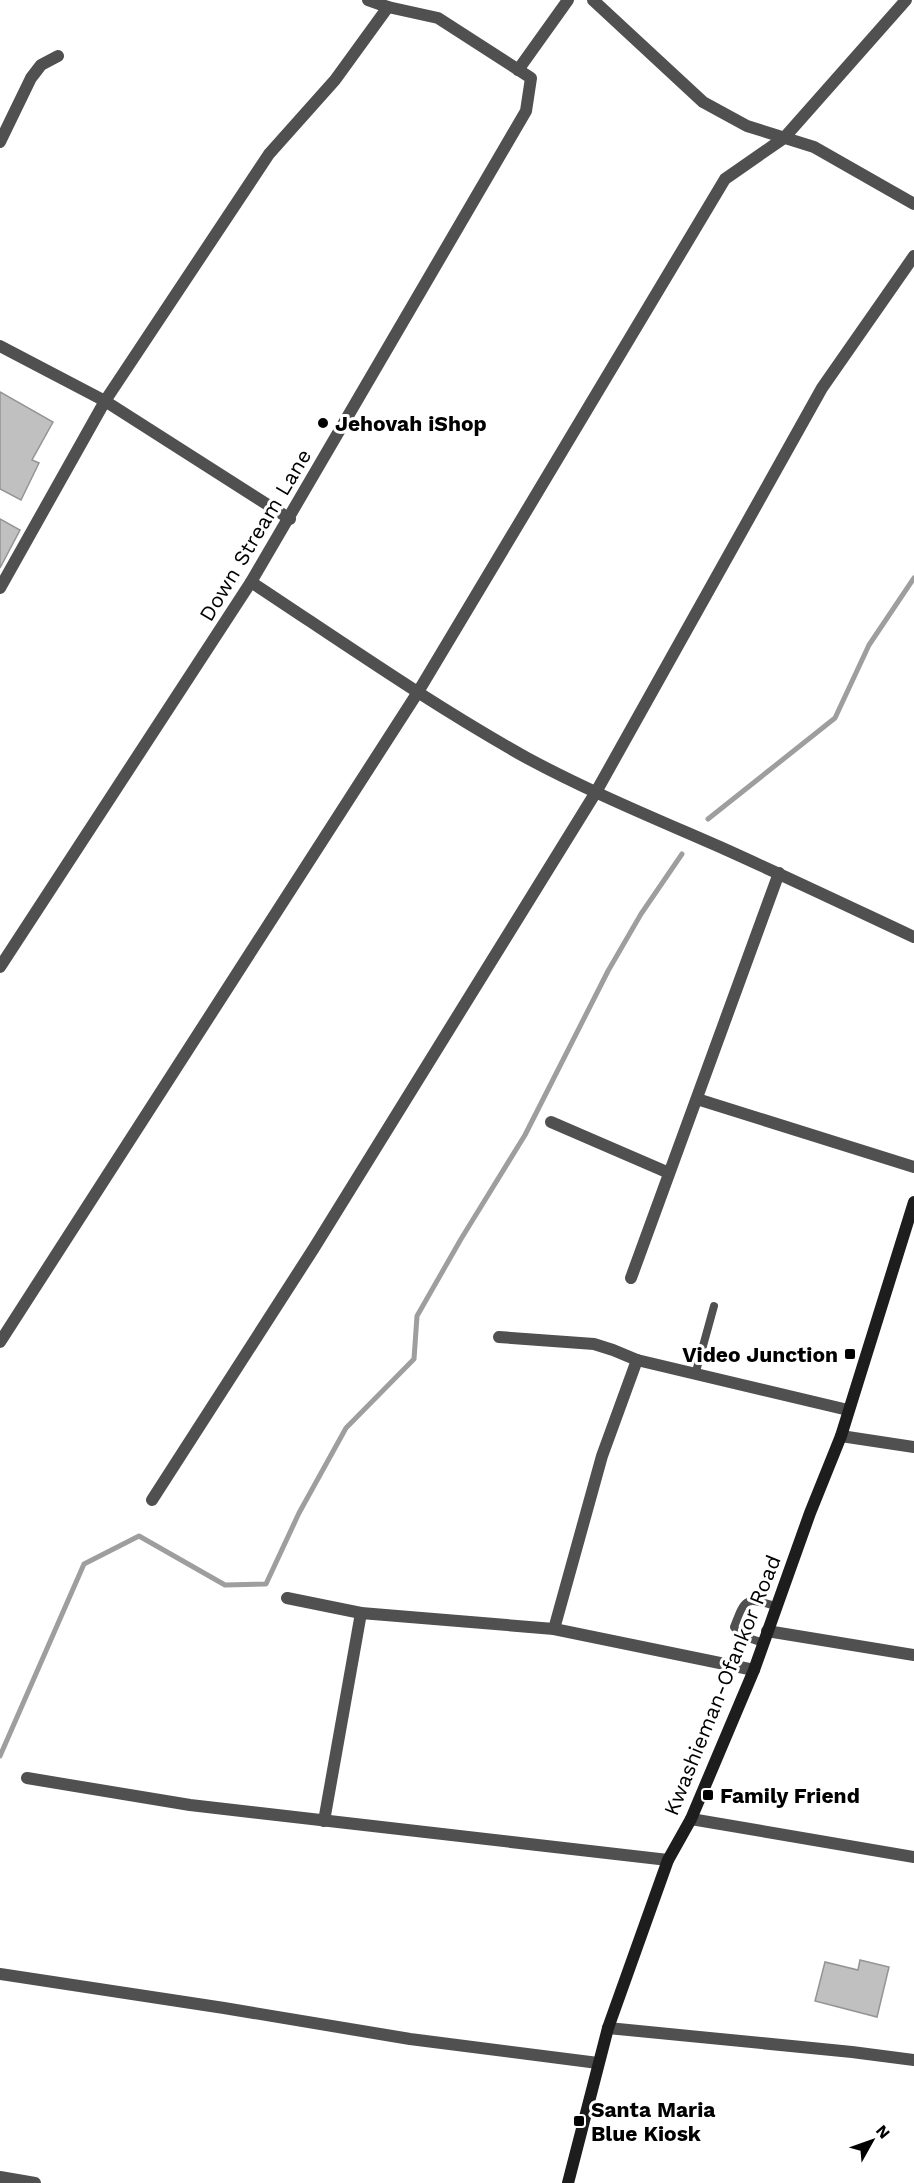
<svg xmlns="http://www.w3.org/2000/svg" width="914" height="2183" viewBox="0 0 914 2183" font-family="'Work Sans',sans-serif">
<style>
.lines{fill:none;stroke-linecap:round;stroke-linejoin:round}
.stream{stroke:#9e9e9e;stroke-width:5}
.building{fill:#c0c0c0;stroke:#949494;stroke-width:1.5}
.lane{stroke:#505050;stroke-width:8}
.street{stroke:#505050;stroke-width:12}
.secondary{stroke:#1d1d1d;stroke-width:12}
.poi-dot{fill:#000;stroke:#fff;stroke-width:2}
.labels{text-anchor:middle;dominant-baseline:central;stroke-width:6;stroke-linejoin:round;paint-order:stroke}
.poi-label{font-size:21px;font-weight:bold;fill:#000;stroke:#fff;text-anchor:start}
.street-label{font-size:21px;fill:#000;stroke:#fff}
</style>
<rect width="100%" height="100%" fill="#fff"/>
<g class="lines">
<!-- stream -->
<g class="stream">
<path d="M708,819L835,718L869,645L914,578"/>
<path d="M0,1756L84,1564L139,1536L225,1585L266,1584L299,1513L346,1428L414,1359L417,1316L461,1239L525,1135L608,971L641,914L682,854"/>
</g>
</g>
<!-- building -->
<g class="building">
<path d="M0,392L53,422L32,460L39,463L21,500L0,489Z"/>
<path d="M0,519L20,530L0,568Z"/>
<path d="M860,1960L889,1967L877,2017L815,2001L825,1962L858,1970Z"/>
</g>
<g class="lines">
<!-- lane -->
<g class="lane">
<path d="M695,1375L714,1306"/>
<path d="M763,1643L740,1635L734,1627C746,1596 745,1598 776,1606"/>
</g>
<!-- street -->
<g class="street">
<path d="M593,0L703,102L747,126L814,147L914,204"/>
<path d="M518,70L568,0"/>
<path d="M0,142L31,78L41,65L58,56"/>
<path d="M0,346L105,401L290,519"/>
<path d="M251,582C342,642 432,705 527,758C592,793 661,821 729,851C791,879 852,908 914,937"/>
<path d="M0,588L105,401L269,154L335,80L388,7"/>
<path d="M0,967L251,582L526,111L531,78L438,18L388,7L368,0"/>
<path d="M697,1099L914,1167"/>
<path d="M551,1122L669,1173"/>
<path d="M631,1278L779,873"/>
<path d="M499,1337L594,1344L613,1350L637,1360L848,1410"/>
<path d="M0,1342L418,692L725,179L784,138L906,0"/>
<path d="M841,1436L914,1447"/>
<path d="M152,1500L314,1248L596,792L822,388L914,256"/>
<path d="M287,1598L361,1613L554,1629L754,1670"/>
<path d="M554,1629L602,1456L637,1360"/>
<path d="M767,1631L914,1655"/>
<path d="M27,1778L190,1805L668,1860"/>
<path d="M691,1819L914,1857"/>
<path d="M324,1821L361,1613"/>
<path d="M0,1974L224,2008L410,2039L598,2063"/>
<path d="M608,2028L852,2052L914,2060"/>
<path d="M0,2177L35,2183"/>
</g>
<!-- secondary -->
<path class="secondary" d="M568,2183L608,2028L668,1860L691,1819L754,1670L810,1513L841,1436L914,1202"/>
</g>
<!-- markers -->
<g class="poi-dot">
<circle cx="323" cy="423" r="6"/>
<rect x="844" y="1348" width="12" height="12" rx="3"/>
<rect x="702" y="1789" width="12" height="12" rx="3"/>
<rect x="573" y="2115" width="12" height="12" rx="3"/>
</g>
<g class="labels">
<!-- poi labels -->
<g class="poi-label">
<text x="335" y="423">Jehovah iShop</text>
<text x="838" y="1354" text-anchor="end">Video Junction</text>
<text x="720" y="1795">Family Friend</text>
<text x="591" y="2109">Santa Maria<tspan x="591" dy="24">Blue Kiosk</tspan></text>
</g>
<!-- street labels -->
<g class="street-label">
<text transform="translate(255 535) rotate(-59)">Down Stream Lane</text>
<text transform="translate(722 1685) rotate(-68)">Kwashieman-Ofankor Road</text>
</g>
</g>
<!-- north arrow -->
<g transform="translate(872 2141) rotate(50)" stroke="#ffffff" stroke-width="4.5" paint-order="stroke">
<path d="M0-4.5L10 22L0 15L-10 22Z" fill="#000000"/>
<text y="-9" font-size="16" font-weight="bold" text-anchor="middle" fill="#000000">N</text>
</g>
</svg>
